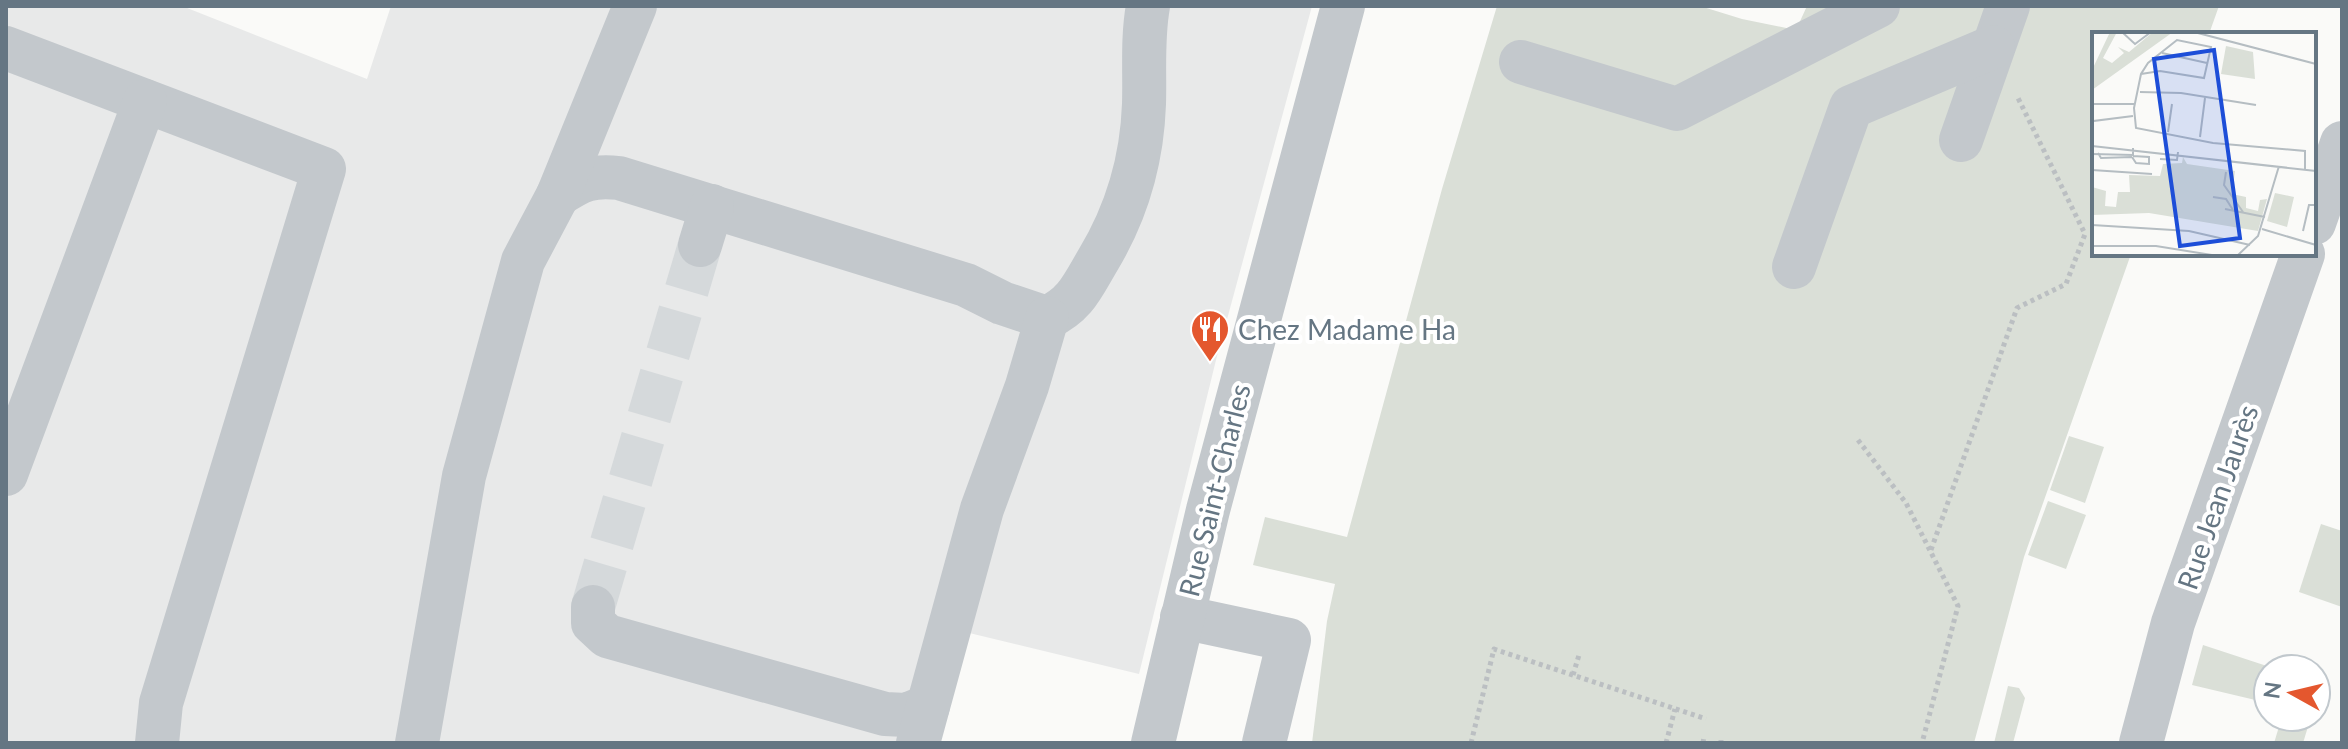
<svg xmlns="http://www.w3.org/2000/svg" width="2348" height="749" viewBox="0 0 2348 749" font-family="Lato,sans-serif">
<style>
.built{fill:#e8e9e9}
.green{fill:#dadfd7}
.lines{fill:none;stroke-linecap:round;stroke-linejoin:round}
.minor-tunnel{stroke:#d5d9db;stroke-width:44;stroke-dasharray:44 22;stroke-linecap:butt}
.path{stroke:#bbbfc2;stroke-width:5;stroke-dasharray:4 4;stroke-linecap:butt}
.minor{stroke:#c3c8cc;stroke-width:44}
.labels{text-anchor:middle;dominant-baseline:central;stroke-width:8;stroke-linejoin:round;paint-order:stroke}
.poi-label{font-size:28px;fill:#657683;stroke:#fff;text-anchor:start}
.street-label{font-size:28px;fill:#657683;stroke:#fff}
.inset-road{fill:none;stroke:#b5bdc2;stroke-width:2}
.view{fill:#1d4ed8;fill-opacity:0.15;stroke:#1d4ed8;stroke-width:4}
.inset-edge{fill:none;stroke:#657683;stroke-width:4}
</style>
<rect width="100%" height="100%" fill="#fafaf8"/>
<!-- built -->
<path class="built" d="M6,6H182L367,79L391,6H1312L1216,360L1139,674L961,631L932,743H6Z"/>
<!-- green -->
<g class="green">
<path d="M1497,6H1700L1742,19L1796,30L1807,6H2219L2209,34H2094V254H2131L2024,557L1974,743H1312L1327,621L1335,584L1253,565L1265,517L1347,537L1442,189Z"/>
<path d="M2069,436L2104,447L2085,503L2050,490Z"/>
<path d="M2048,501L2086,515L2066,569L2028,555Z"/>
<path d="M2321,524L2342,531V607L2299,592Z"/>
<path d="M2203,645L2276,669H2268V703L2192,685Z"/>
<path d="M2008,686L2019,688L2025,698L2013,743H1994Z"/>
<path d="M2282,717H2311L2303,743H2274Z"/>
</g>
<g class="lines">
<!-- minor-tunnel -->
<path class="minor-tunnel" d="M593,607L700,245"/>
<!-- path -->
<g class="path">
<path d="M1858,440L1906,503L1958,606L1922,743"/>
<path d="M1931,550L2017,308L2066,284L2085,234L2018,98"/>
<path d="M1573,675L1579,655"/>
<path d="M1471,743L1494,649L1706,719"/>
<path d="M1666,743L1675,709"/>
<path d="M1703,743L1704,736"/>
<path d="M1721,743V740"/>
</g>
<!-- minor -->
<g class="minor">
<path d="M6,48L324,169L161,703L157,743"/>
<path d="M1521,62L1677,109L1878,6"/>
<path d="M1961,140L2008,6"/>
<path d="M558,195C581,180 591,175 619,178L966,285L1002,303L1047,318C1076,304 1082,287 1098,260C1127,212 1142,161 1144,104C1145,71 1142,39 1148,6"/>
<path d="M2314,223L2342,143"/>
<path d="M700,245L712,206"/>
<path d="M1794,267L1851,107L1993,47"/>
<path d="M6,474L145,101"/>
<path d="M593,607V623L607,636L885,714L906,715L928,706"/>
<path d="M1182,617L1289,640L1264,743"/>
<path d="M417,743L464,476L523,261L558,195L635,6"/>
<path d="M918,743L982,509L1027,386L1047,318"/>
<path d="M1153,743L1208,510L1343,6"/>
<path d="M2141,743L2173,623L2303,254"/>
</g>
</g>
<!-- icons -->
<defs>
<g id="restaurant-pin" transform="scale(2)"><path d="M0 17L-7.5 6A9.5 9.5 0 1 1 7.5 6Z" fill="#e4572e" stroke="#fff"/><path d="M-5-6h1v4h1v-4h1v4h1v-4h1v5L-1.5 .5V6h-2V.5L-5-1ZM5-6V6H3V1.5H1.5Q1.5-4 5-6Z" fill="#fff"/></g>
</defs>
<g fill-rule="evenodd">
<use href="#restaurant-pin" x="1210" y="329"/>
</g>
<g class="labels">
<!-- poi labels -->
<g class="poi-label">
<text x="1238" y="329">Chez Madame Ha</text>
</g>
<!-- street labels -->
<g class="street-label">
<text transform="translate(1214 490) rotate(-76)">Rue Saint-Charles</text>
<text transform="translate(2217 497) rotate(-71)">Rue Jean Jaurès</text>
</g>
</g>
<!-- overview -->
<g transform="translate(2092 32)">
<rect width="224" height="224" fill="#fafaf8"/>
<path d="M18,0H25L11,26L20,31L32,21L26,15L37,20L61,0H81L0,58V38ZM134,14L161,20L163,47L129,42ZM91,125L95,132L143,139L140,162L154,165V176L166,179L168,168L175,167L166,199L57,181L0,183V155L14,159L13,174L24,175L26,160H38L37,143L68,144L71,132L90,131ZM183,161L202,165L195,195L175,189Z" fill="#dadfd7"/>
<path class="inset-road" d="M30,0L43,12L59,0M102,0L224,32M70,21L115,31M49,42L68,39L112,46L119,15L85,8L56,31L49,42L42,76L44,96L121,111L213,119V137M48,60L89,61L164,73M41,84L1,89V72H43M76,100L80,72M108,105L113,66M0,114L224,139M6,121L9,126L40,125M0,122L41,123V116M40,125L44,131L57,132V125L41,124M68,127L85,128L86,120M0,138L60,142M134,140L132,153L151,180M121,165L134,167L141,178M133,177L173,185M0,193L97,199L158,213M170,197L224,213M211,199L217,173H224M0,214H64L126,224M145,224L166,204L187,134"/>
<path class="view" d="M122,18L148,206L88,214L62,27Z"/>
<rect width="224" height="224" class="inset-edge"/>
</g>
<!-- border -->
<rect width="2348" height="749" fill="none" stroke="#657683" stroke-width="16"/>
<!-- north arrow -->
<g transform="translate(2292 693) rotate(278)"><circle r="38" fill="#ffffff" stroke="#c1c8cd" stroke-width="2"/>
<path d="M0-6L14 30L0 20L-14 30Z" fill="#e4572e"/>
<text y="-12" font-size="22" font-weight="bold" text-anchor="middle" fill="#657683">N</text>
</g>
</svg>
